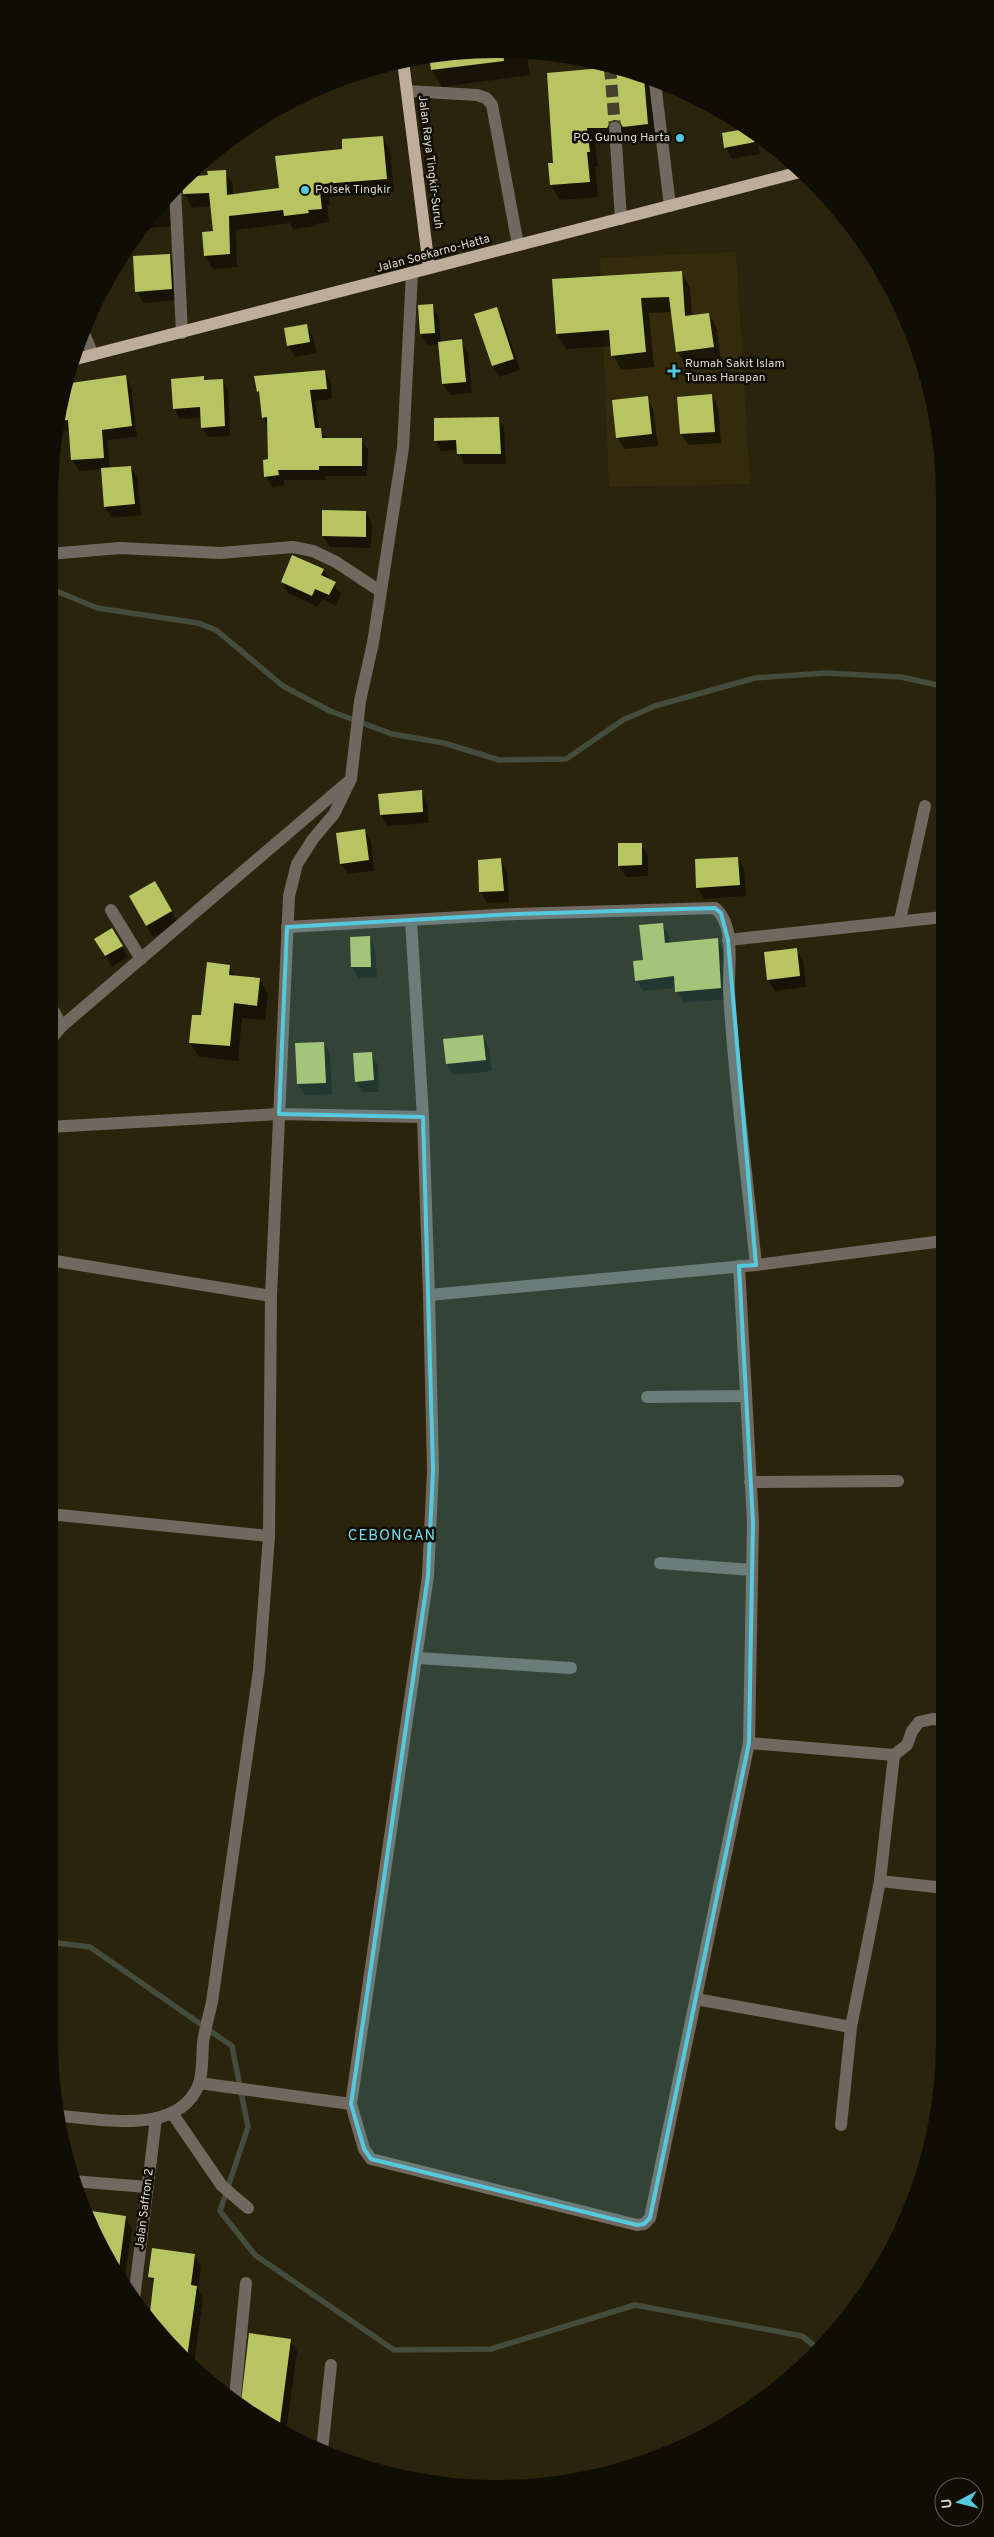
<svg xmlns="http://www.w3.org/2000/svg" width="994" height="2537" viewBox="0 0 994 2537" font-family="Overpass,sans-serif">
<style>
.built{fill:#342b0c}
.shadow{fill:#0007}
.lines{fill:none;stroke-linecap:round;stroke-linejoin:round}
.stream{stroke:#434c3d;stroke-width:5.5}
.building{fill:#b6c561}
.minor-tunnel{stroke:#463f2a;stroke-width:12;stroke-dasharray:12 6;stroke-linecap:butt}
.minor{stroke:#716960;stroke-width:12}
.major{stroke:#bfad9b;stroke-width:12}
.marked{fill:#55cadf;fill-opacity:0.2;stroke:#55cadf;stroke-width:4;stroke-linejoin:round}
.poi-dot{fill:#55cadf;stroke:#100d05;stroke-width:2}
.labels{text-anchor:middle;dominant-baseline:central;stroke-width:5;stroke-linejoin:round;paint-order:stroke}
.poi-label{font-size:12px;fill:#ddd9cb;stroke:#100d05;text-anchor:start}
.street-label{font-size:12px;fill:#ddd9cb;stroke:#100d05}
.quarter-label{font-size:15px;letter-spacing:1px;fill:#76ddf1;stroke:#100d05}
</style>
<rect width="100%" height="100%" fill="#2b240d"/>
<!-- built -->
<path class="built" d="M736,252L750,484L609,487L600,258Z"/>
<!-- shadow -->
<g class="shadow">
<path d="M526,50L530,75L442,87L432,70L430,55Z"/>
<path d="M619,68L651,81L656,139L633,142L629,136L623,135L619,137L616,143H595L598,167H595L598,197L560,200L551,185L549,165L555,164L604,74L612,76L617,73Z"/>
<path d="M751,129L758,140L760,154L732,159L726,148L723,134Z"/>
<path d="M383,137L390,151L394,192L329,197L330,205H327L329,222L315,224L316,226L293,229L290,223L236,230L237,267L213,269L205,256L215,232L212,206L192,208L184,192L175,198L174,209H169L171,226L139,229L185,178L209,177L225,171L233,184V196L280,190L344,150Z"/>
<path d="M233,138V144H223Z"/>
<path d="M169,255L176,266L178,300L143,303L137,291Z"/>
<path d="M681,272L690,287L692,316L709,314L717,329L721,362L686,366L677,351L672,312L649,313L654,367L621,370L613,355L612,346L566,349L557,334Z"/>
<path d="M432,306L439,317L441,343L461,341L468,352L472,393L450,395L443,384L439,344L428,345L421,334Z"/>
<path d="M496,308L503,319L520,370L499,377L493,366L476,315Z"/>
<path d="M306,326L313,337L316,353L295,357L288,345Z"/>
<path d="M325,372L331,382L332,399L315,401L319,429L327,439L361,440L368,450L367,476H325V480H284V485L272,487L266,476L269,461L268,426L263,417L261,396L258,391Z"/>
<path d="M125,376L131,387L137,437L107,440L110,469L131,467L137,478L141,515L112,518L105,507L102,469L79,471L73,460L70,431L57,432L62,397L74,396Z"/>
<path d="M203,377L206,382L223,380L228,390L230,436L208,437L202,427V418L180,419L174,409L172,380Z"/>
<path d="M712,395L718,407L721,443L688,445L681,434L678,398Z"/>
<path d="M647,398L653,409L658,446L624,449L618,438L613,401Z"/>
<path d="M498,418L504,428L506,464H464L458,450L441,451L435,440Z"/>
<path d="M366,512L372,523L371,548L330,547L323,536Z"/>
<path d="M323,570L341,594L336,606L322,599L318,607L288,593L282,582Z"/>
<path d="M421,792L427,803L429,823L387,826L381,815L379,795Z"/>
<path d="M364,830L371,842L374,871L348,874L341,863Z"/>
<path d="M641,844L648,856V876L626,877L619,865Z"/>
<path d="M738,858L744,869L746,896L704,899L697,887Z"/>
<path d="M501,860L507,871L509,902L487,903L481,892Z"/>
<path d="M155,883L178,923L153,937L130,897Z"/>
<path d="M662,924L669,935L670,944L717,940L724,951L727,999L683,1003L676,988L643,991L636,980Z"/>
<path d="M112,930L128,957L112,967L96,939Z"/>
<path d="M369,937L375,949L377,978H359L352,967Z"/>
<path d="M796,949L803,961L806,987L775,991L768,980Z"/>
<path d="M229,966L235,977L260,980L268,994L265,1020L242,1018L238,1061L199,1057L190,1043Z"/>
<path d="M483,1036L489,1048L492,1071L453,1075L447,1064Z"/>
<path d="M324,1043L330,1055L332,1094L305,1095L298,1084L297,1044Z"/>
<path d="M371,1053L378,1065L379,1092H362L356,1081Z"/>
<path d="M85,2212L125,2217L132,2229L125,2275L130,2283L129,2292L109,2264Z"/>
<path d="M194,2255L201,2266L198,2289L203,2298L194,2364L160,2335L151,2323L155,2286L150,2277Z"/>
<path d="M290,2340L297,2351L286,2433L298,2435L302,2441L273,2428L259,2417L260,2412L248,2408L244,2400Z"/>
</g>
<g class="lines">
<!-- stream -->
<g class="stream">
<path d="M49,588L97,608L198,623L216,630L283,686L330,711L392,734L444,743L499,760L566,759L623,720L655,706L755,678L826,673L901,677L942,686"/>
<path d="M49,1942L90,1947L232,2046L248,2127L220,2211L255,2255L394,2350L491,2349L635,2305L802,2336L816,2347"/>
</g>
</g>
<!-- building -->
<g class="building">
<path d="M503,50L504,61L431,70L429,55Z"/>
<path d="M618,67L644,78L648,124L623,127L619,121L614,120L610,122L607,128H587L590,152H587L590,182L550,185L548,163H553L547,73L602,68L605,73L611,75L616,72Z"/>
<path d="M750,128L755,142L724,148L722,133Z"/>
<path d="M383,136L387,179L322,184L323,192H320L322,209L308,210L309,213L284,216L283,210L229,216L230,254L204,256L202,232L213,231L209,193L183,194L181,182L186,177L208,175L207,171L226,170L227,195L279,188L275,156L342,149V139Z"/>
<path d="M170,254L172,289L135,292L133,256Z"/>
<path d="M682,271L685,316L709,313L714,347L676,352L669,297L641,298L646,352L611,356L609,330L556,334L552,279Z"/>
<path d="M433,304L435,333L420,334L418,305Z"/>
<path d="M497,307L514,359L492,366L474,314Z"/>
<path d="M307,324L310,342L287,346L284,328Z"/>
<path d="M462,339L466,382L442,384L438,342Z"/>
<path d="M325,370L327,389L310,390L315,428H321L322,438H362V466H319V470H278L279,475L264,477L263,460L268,459L267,417L262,418L259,391L257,392L254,376Z"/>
<path d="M126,375L132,426L102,430L104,458L71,460L68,420L59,421L64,384Z"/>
<path d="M204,376V380L223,379L225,426L201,428L200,407L173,409L171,379Z"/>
<path d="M712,394L715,432L680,434L677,397Z"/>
<path d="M648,396L652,434L616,438L612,400Z"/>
<path d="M499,417L501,454H457L456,440L434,441V418Z"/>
<path d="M131,466L135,504L104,507L101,468Z"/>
<path d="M322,510L366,511V537L322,536Z"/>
<path d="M292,555L324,569L321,575L336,582L329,595L315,589L312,596L281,582Z"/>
<path d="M422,790L423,812L380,815L378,794Z"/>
<path d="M365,829L369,860L340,864L336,833Z"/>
<path d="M618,843H642V865L618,866Z"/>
<path d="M738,857L740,885L696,888L695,859Z"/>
<path d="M501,858L504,891L479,892L478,860Z"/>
<path d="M155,881L172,911L146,926L129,896Z"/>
<path d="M663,923L665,943L718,938L721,988L675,992L674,976L635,981L633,961L643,960L639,925Z"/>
<path d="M112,928L123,946L105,956L94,939Z"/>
<path d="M370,936L371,967H351L350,937Z"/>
<path d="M797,948L800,976L767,980L764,952Z"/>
<path d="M207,962L230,965L229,975L260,978L257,1006L234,1003L230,1046L189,1043L192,1015H201Z"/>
<path d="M483,1035L486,1060L446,1064L443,1039Z"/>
<path d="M324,1042L326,1083L297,1084L295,1043Z"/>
<path d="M372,1052L374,1080L355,1082L353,1053Z"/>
<path d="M84,2210L126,2216L118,2276L109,2264Z"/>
<path d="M152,2248L195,2254L191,2285L197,2286L187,2358L160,2335L149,2320L154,2278L148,2277Z"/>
<path d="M249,2333L291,2339L279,2431L241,2402Z"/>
</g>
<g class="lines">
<!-- minor-tunnel -->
<path class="minor-tunnel" d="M610,67L615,128"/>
<!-- minor -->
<g class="minor">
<path d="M609,63L610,67"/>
<path d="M655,83L670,206"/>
<path d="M407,91L477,95L486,98L492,105L518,245"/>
<path d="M615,128L621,219"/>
<path d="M175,188L182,333"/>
<path d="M83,331L93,355"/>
<path d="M49,554L120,548L221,553L293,547L313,551L336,562L380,591"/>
<path d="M111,910L141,959"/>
<path d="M411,920L423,1117"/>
<path d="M900,920L925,806"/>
<path d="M287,927L516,914L715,908C736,925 728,966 729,991C734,1082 747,1174 756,1265"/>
<path d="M728,940L943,917"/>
<path d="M49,1003L62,1026"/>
<path d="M49,1041L62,1026L349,781"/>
<path d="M49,1127L279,1114L423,1117L429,1295L756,1265L943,1241"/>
<path d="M49,1260L271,1296"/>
<path d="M429,1295L433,1470L428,1576L351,2104L364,2149L371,2159L637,2225L644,2224L650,2218L749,1743L753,1522L739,1266"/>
<path d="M647,1397L746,1396"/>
<path d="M750,1482L898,1481"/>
<path d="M49,1514L269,1536"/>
<path d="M660,1563L752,1570"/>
<path d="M418,1658L571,1668"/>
<path d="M749,1743L894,1755L907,1745L912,1731L919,1722L932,1719L944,1720"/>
<path d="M880,1881L945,1888"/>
<path d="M696,1999L851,2027L841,2125"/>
<path d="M851,2027L880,1881L894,1755"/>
<path d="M199,2083L351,2104"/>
<path d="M172,2113L222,2186L248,2208"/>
<path d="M61,2116C104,2119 179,2136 199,2084C203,2072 202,2056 203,2043C205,2029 209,2015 212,2002L259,1670L269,1536L271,1296L289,896L297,864L313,839L334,814L351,779L360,701L373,643L403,448L412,273"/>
<path d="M72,2181L147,2187"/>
<path d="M134,2299L156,2118"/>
<path d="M235,2397L246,2283"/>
<path d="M322,2450L331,2365"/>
</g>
<!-- major -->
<g class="major">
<path d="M403,61L429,267"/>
<path d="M72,360C315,298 557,235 800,172"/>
</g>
</g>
<!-- marked area -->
<path class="marked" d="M715,908L721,913L728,940L756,1265L739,1266L753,1522L749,1743L650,2218L644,2224L637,2225L371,2159L364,2149L351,2104L428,1576L433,1470L423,1117L279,1114L287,927L516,914Z"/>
<!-- markers -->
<g class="poi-dot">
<circle cx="680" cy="138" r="5"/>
<circle cx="305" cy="190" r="5"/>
<path d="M671.5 363.5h5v5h5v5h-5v5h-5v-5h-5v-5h5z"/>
</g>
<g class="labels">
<!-- poi labels -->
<g class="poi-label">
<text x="670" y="138" text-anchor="end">PO. Gunung Harta</text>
<text x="315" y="190">Polsek Tingkir</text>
<text x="685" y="364">Rumah Sakit Islam<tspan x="685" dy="14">Tunas Harapan</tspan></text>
</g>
<!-- street labels -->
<g class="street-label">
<text transform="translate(430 162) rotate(83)">Jalan Raya Tingkir-Suruh</text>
<text transform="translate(433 254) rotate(-15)">Jalan Soekarno-Hatta</text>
<text transform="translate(145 2209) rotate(-83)">Jalan Saffron 2</text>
</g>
<!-- quarter labels -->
<g class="quarter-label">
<text x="392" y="1536">CEBONGAN</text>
</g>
</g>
<!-- crop -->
<path d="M0 0H994V2537H0ZM497 58H497A439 439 0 0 1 936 497V2041A439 439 0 0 1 497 2480H497A439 439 0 0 1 58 2041V497A439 439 0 0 1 497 58Z" fill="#100d05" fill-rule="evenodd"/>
<!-- north arrow -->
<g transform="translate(959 2502) rotate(263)"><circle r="24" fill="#100d05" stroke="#625f54"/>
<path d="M0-4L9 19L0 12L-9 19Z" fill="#55cadf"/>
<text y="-8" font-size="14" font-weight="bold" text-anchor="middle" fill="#ddd9cb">U</text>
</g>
</svg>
